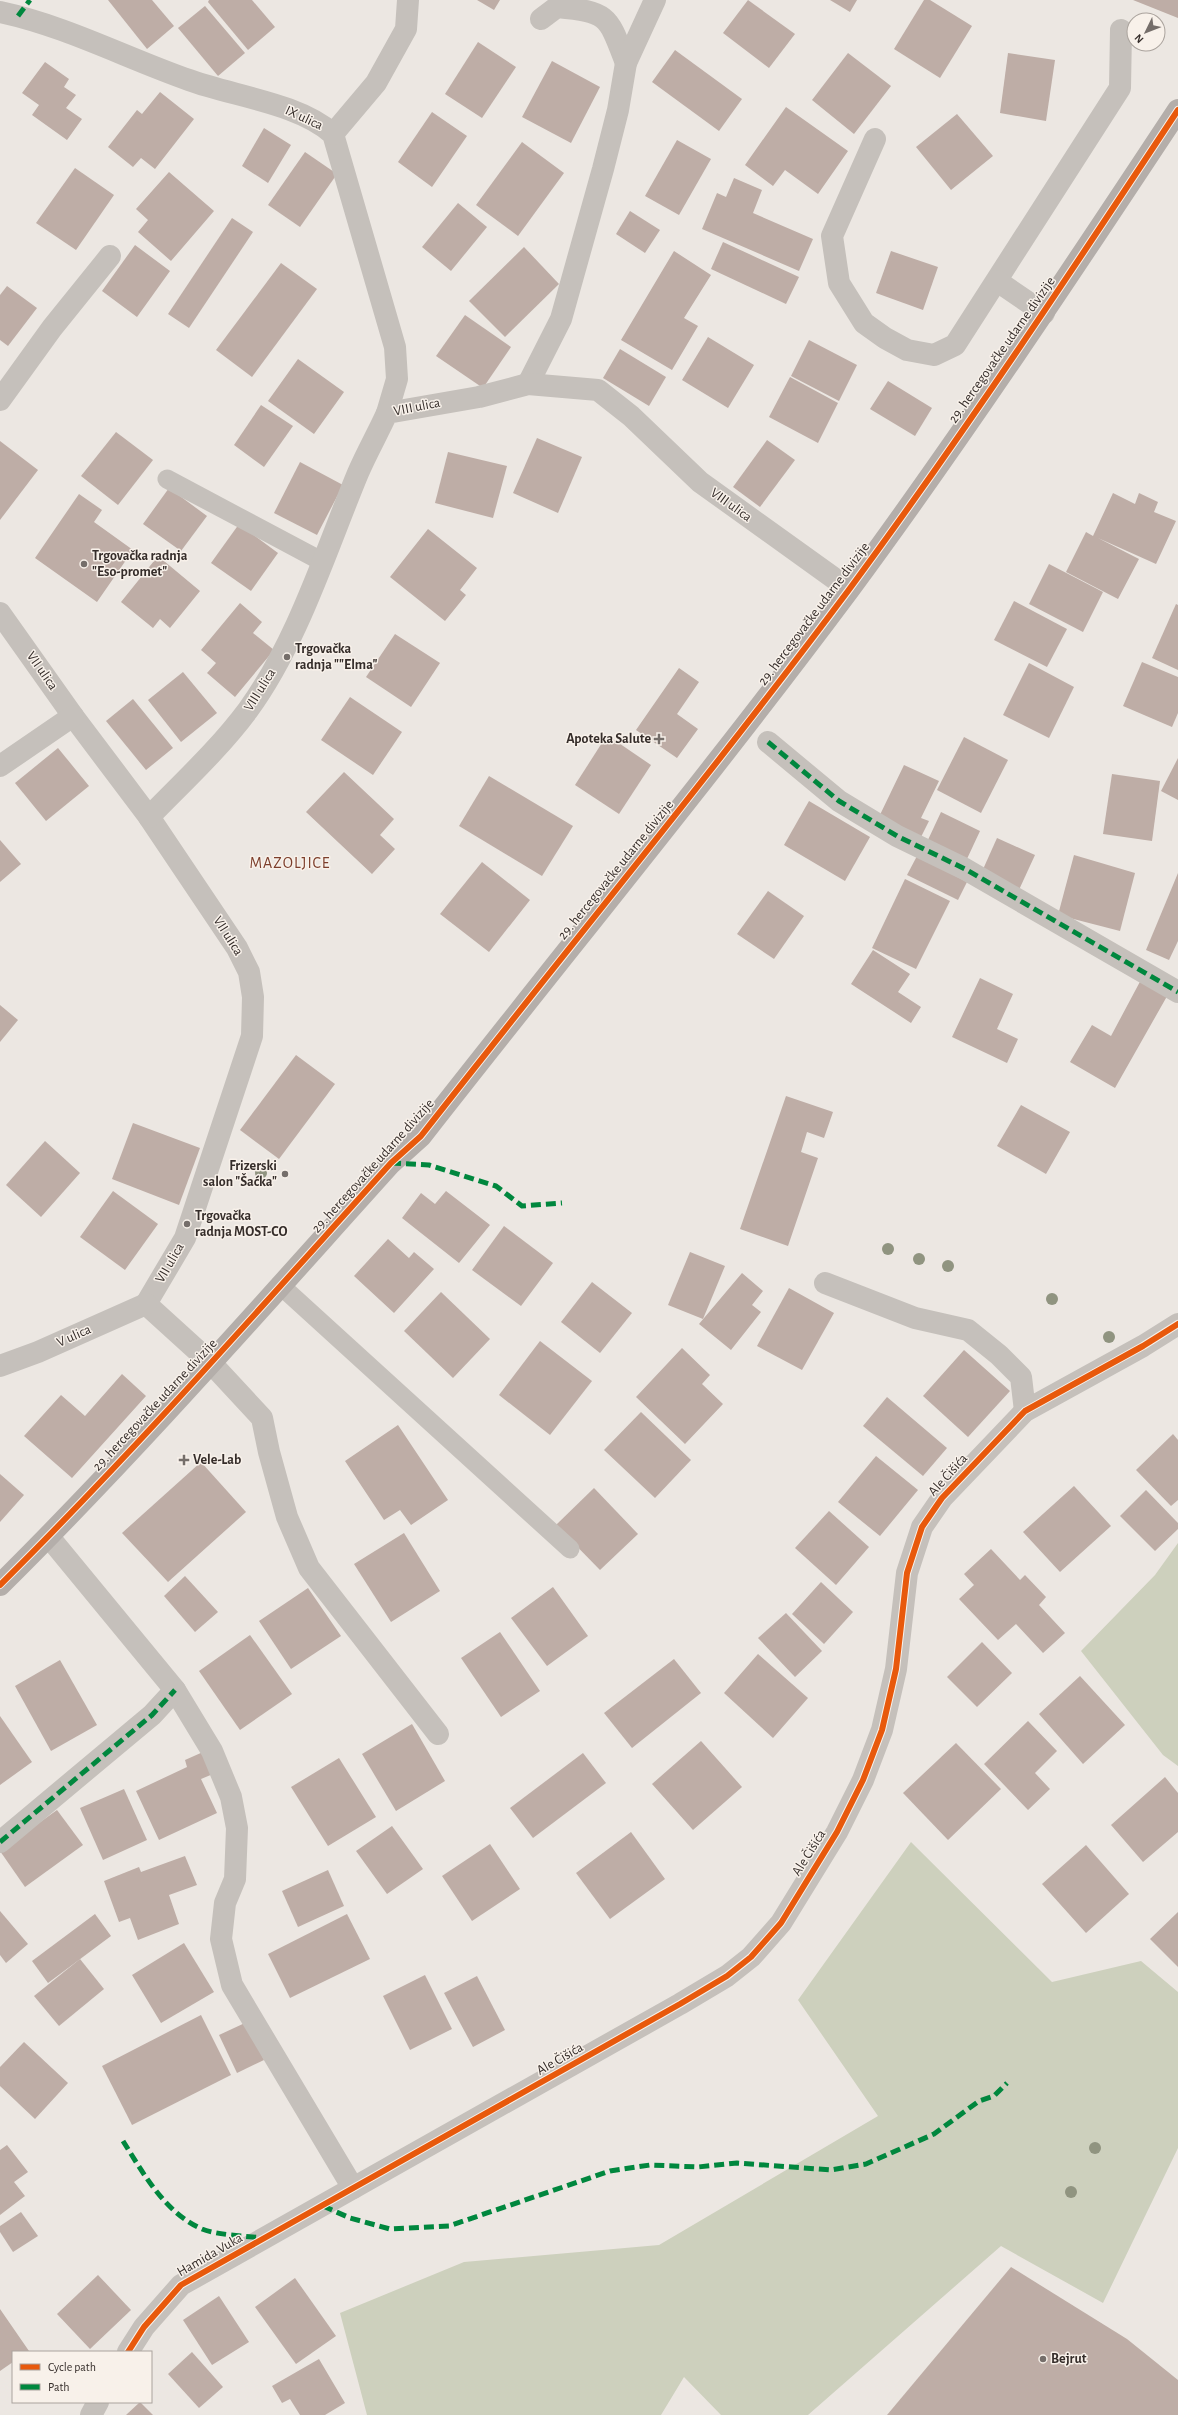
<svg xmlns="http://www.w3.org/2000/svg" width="1178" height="2415" viewBox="0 0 1178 2415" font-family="'Alegreya Sans',sans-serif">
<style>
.green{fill:#cdd0bd}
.building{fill:#beada6}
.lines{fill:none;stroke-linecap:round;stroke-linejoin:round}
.lane{stroke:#c5c0bb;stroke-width:19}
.street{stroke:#c5c0bb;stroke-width:22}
.primary{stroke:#b4aeaa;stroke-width:22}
.quiet{stroke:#00873e;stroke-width:5;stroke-dasharray:10 5;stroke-linecap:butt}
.cycleway-casing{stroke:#f8f1ea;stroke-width:8}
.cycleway{stroke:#e8590c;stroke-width:6}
.tree{fill:#909480}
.poi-dot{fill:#756e6a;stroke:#f8f1ea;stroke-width:1.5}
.labels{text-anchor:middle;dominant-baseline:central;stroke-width:3;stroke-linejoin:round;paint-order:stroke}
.street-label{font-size:14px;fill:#352d2a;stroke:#f8f1ea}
.poi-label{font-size:14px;font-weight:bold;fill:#352d2a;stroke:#f8f1ea;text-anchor:start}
.quarter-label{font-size:16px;letter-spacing:1px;fill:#7c3e2b;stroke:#f8f1ea}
</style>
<rect width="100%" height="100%" fill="#ece7e2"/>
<!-- green -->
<g class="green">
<path d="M1178,1543V1766L1163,1755L1081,1651L1155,1575Z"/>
<path d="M911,1842L1052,1982L1141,1961L1178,1992V2148L1103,2303L1001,2246L808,2415H721L684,2377L661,2415H367L340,2313L464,2262L659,2245L878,2116L798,2000Z"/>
</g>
<!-- building -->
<g class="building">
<path d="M108,0H152L174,26L147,49Z"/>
<path d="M209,0H252L275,27L248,50L208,2Z"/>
<path d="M477,0H500L494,10Z"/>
<path d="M748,0L795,34L769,68L723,33Z"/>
<path d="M830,0H857L850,12Z"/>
<path d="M924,0H930L972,26L940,78L894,49Z"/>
<path d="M1133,0H1178V18Z"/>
<path d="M205,6L245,53L218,76L178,28Z"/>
<path d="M478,42L516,67L482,118L445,94Z"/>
<path d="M675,50L742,99L719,131L652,82Z"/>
<path d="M848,53L891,86L854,134L812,100Z"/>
<path d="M1008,53L1055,60L1046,121L1000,113Z"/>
<path d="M552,61L600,87L571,143L522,117Z"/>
<path d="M45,62L69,79L64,87L76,95L66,108L82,119L67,140L32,115L39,105L22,93Z"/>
<path d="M160,92L194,119L155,169L141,158L133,167L108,147L137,110L142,114Z"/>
<path d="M786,107L848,151L818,194L785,170L773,186L745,165Z"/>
<path d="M432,112L467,136L432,187L398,162Z"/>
<path d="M957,114L993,156L951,190L916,147Z"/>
<path d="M264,128L291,145L268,183L242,166Z"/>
<path d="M677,140L711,159L679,215L645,196Z"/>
<path d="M522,142L564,173L518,236L476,205Z"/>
<path d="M305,152L337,174L300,227L268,205Z"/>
<path d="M75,168L114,195L76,250L36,223Z"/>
<path d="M169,172L214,211L171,261L138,232L148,220L136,209Z"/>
<path d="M734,178L762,190L753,213L813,239L799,271L702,229L717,193L726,197Z"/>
<path d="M458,203L487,227L451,271L422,247Z"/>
<path d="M630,211L660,230L645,253L616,234Z"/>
<path d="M232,218L253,232L189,328L168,314Z"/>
<path d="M723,242L799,277L786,304L711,269Z"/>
<path d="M135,245L170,271L137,317L102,291Z"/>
<path d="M524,247L559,284L505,337L469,301Z"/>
<path d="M674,251L711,275L684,318L698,326L672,370L621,340Z"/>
<path d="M891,251L938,267L923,310L876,293Z"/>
<path d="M281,263L317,289L252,377L216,350Z"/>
<path d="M7,286L37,308L8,346L0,340V295Z"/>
<path d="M465,315L511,347L483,388L436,356Z"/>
<path d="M708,337L754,365L728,408L682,380Z"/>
<path d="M809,340L857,365L839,401L791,376Z"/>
<path d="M620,349L666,377L649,406L603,378Z"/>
<path d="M298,359L344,392L314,434L268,401Z"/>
<path d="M790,377L838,403L818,443L769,417Z"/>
<path d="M888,381L932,408L915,436L870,409Z"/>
<path d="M261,405L293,426L264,467L234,445Z"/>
<path d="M116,432L153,460L118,505L81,476Z"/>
<path d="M537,438L582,457L558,513L513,493Z"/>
<path d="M767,440L795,460L760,507L733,487Z"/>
<path d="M0,441L38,470L0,520Z"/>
<path d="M448,452L507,466L493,518L435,503Z"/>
<path d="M300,462L343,485L317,535L274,513Z"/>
<path d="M169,488L207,516L181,551L143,524Z"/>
<path d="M1113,493L1135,504L1139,493L1158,502L1154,512L1176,521L1156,564L1098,538L1139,559L1118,599L1066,572L1086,532L1093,536Z"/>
<path d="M79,494L102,510L94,522L133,550L97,602L35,558Z"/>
<path d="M239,524L278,553L251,591L211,563Z"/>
<path d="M428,529L477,568L460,590L466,595L445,621L390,577Z"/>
<path d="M158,556L200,591L170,628L160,619L153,628L121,602Z"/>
<path d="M1049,564L1103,592L1083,632L1029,604Z"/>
<path d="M1014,601L1067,629L1047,667L994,640Z"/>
<path d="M240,603L262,622L253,633L274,650L235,697L207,673L216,663L201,650Z"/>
<path d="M1176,604L1178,605V670L1152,658Z"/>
<path d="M395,634L440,663L411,707L366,677Z"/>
<path d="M1142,662L1178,677V713L1172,727L1123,706Z"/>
<path d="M1029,663L1074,687L1049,738L1003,715Z"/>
<path d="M679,668L699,682L677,714L698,729L677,758L636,730Z"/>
<path d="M183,672L217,713L181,742L148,700Z"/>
<path d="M350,697L402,732L373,775L321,740Z"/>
<path d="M133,699L173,748L146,770L106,721Z"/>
<path d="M607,735L651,765L619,814L575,785Z"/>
<path d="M964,737L1008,760L981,813L937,790Z"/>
<path d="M58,748L89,786L46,821L15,783Z"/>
<path d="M1178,758V800L1161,791Z"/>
<path d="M904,765L939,781L921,818L929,821L919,841L877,821Z"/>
<path d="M344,772L394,819L380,835L395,849L372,874L306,812Z"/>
<path d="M1112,774L1160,781L1152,841L1103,834Z"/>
<path d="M489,776L573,826L542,876L459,826Z"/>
<path d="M809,801L870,837L845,881L784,845Z"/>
<path d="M941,812L980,831L966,861L927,842Z"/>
<path d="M997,838L1035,855L1018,892L980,876Z"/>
<path d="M0,840L21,864L0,882Z"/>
<path d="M1074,855L1135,873L1120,931L1058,915Z"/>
<path d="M917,856L967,882L958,900L907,875Z"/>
<path d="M482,862L530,900L489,952L440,914Z"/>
<path d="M1178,873V941L1169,960L1146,950Z"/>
<path d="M905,879L950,901L916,969L872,948Z"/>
<path d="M768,891L804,916L774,959L737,934Z"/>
<path d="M873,950L910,974L898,992L921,1007L911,1023L851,984Z"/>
<path d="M1143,976L1170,991L1115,1088L1070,1062L1092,1025L1111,1036Z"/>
<path d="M980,978L1013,994L997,1029L1018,1039L1007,1063L952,1037Z"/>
<path d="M0,1005L18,1020L0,1042Z"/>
<path d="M296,1055L335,1084L279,1159L240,1130Z"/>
<path d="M786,1096L833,1112L824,1138L807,1132L801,1152L818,1158L788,1246L740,1229Z"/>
<path d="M1021,1105L1070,1132L1046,1174L997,1146Z"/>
<path d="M133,1123L200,1148L179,1205L112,1179Z"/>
<path d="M45,1141L80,1173L41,1217L6,1185Z"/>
<path d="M113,1191L158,1224L125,1270L80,1237Z"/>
<path d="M446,1191L490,1225L459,1263L402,1218L421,1193L435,1204Z"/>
<path d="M504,1226L553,1263L521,1306L472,1270Z"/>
<path d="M388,1239L409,1258L414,1252L434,1269L394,1313L354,1276Z"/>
<path d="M690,1252L725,1266L703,1319L668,1305Z"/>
<path d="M742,1273L763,1291L752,1305L761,1312L731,1350L699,1324Z"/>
<path d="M592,1282L632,1313L600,1353L561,1322Z"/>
<path d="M789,1288L834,1313L802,1370L757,1346Z"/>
<path d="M441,1292L490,1339L453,1378L404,1331Z"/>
<path d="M540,1341L592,1381L550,1435L499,1395Z"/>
<path d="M682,1348L710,1375L702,1384L723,1404L685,1444L636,1397Z"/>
<path d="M964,1350L1010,1391L968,1437L923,1396Z"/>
<path d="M122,1374L146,1396L72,1478L24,1436L61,1395L85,1416Z"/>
<path d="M887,1397L947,1448L923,1476L863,1426Z"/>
<path d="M641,1412L691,1460L655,1498L604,1450Z"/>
<path d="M398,1425L448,1500L411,1525L400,1510L384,1520L345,1461Z"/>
<path d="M1173,1434L1178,1440V1500L1171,1506L1136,1470Z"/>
<path d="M876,1456L918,1490L880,1536L838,1502Z"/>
<path d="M201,1462L246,1512L168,1582L122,1533Z"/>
<path d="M0,1474L24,1495L0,1522Z"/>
<path d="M1074,1486L1111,1526L1060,1572L1023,1532Z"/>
<path d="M594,1488L638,1534L600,1570L556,1525Z"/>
<path d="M1146,1490L1178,1523V1529L1155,1551L1120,1516Z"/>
<path d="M829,1511L869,1547L836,1585L795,1548Z"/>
<path d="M404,1533L440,1591L391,1622L354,1564Z"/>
<path d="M991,1549L1020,1580L1025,1575L1046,1597L1039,1605L1065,1633L1043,1653L1016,1624L998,1640L959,1599L974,1585L964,1574Z"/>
<path d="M185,1576L218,1612L195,1632L164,1596Z"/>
<path d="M821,1582L853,1612L824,1644L792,1614Z"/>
<path d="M553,1587L588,1636L547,1666L511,1618Z"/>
<path d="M308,1588L341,1636L291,1669L259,1621Z"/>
<path d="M786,1613L822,1651L795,1677L758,1638Z"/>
<path d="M500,1632L540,1691L501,1717L461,1658Z"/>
<path d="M250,1635L292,1694L240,1730L199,1671Z"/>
<path d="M982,1642L1012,1673L977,1707L947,1677Z"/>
<path d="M758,1654L808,1698L773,1738L724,1693Z"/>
<path d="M674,1659L701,1693L632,1748L604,1713Z"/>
<path d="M60,1660L97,1725L51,1751L15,1686Z"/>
<path d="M1080,1676L1125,1725L1083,1764L1039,1714Z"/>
<path d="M0,1716L32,1762L0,1785Z"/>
<path d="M1028,1721L1057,1751L1035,1773L1050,1789L1028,1810L984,1764Z"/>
<path d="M412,1724L445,1781L396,1811L362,1754Z"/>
<path d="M701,1741L742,1787L693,1830L652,1784Z"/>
<path d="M956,1743L1001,1789L948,1840L903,1793Z"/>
<path d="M203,1752L213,1774L201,1779L217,1813L159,1840L136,1791L187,1767L185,1760Z"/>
<path d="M583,1753L606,1783L533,1838L510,1808Z"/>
<path d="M339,1758L376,1817L328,1846L291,1787Z"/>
<path d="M1165,1777L1178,1793V1832L1143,1862L1111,1825Z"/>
<path d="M124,1789L147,1840L103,1860L80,1808Z"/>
<path d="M57,1810L83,1845L25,1887L0,1851Z"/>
<path d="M392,1826L423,1869L387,1894L356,1851Z"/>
<path d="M631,1832L665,1879L610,1919L576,1873Z"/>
<path d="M490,1844L520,1889L472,1921L442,1876Z"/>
<path d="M1086,1845L1129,1894L1086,1933L1042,1884Z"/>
<path d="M185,1856L197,1885L169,1895L179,1924L138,1940L130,1918L119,1922L104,1881L139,1867L141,1872Z"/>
<path d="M328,1870L344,1906L298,1927L282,1891Z"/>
<path d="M0,1911L28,1944L6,1963L0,1955Z"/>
<path d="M1178,1912V1967L1150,1939Z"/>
<path d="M95,1914L111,1936L48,1983L32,1961Z"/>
<path d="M347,1914L370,1959L290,1998L268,1954Z"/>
<path d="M184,1943L214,1992L161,2023L132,1975Z"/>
<path d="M80,1959L104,1989L59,2026L34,1996Z"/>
<path d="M425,1975L452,2029L410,2050L383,1996Z"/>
<path d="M477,1976L505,2030L473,2047L444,1993Z"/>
<path d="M201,2015L231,2075L132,2125L102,2066Z"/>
<path d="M247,2022L264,2060L237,2073L219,2035Z"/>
<path d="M24,2042L68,2083L35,2119L0,2086V2067Z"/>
<path d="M7,2145L28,2172L14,2182L25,2196L0,2215V2150Z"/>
<path d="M21,2212L38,2236L13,2252L0,2232V2226Z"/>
<path d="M1011,2267L1127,2339L1178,2380V2415H887Z"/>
<path d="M98,2275L131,2310L90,2349L57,2314Z"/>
<path d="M295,2278L336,2336L296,2364L255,2307Z"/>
<path d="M219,2296L249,2342L212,2365L183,2320Z"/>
<path d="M0,2309L29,2351L13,2352V2362L0,2371Z"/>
<path d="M192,2352L223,2387L199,2408L168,2374Z"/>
<path d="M319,2359L345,2403L325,2415H300L290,2399L282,2403L272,2386Z"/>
<path d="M140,2402L153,2415H126Z"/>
</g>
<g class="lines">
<!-- lane -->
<g class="lane">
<path d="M167,479L323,562"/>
<path d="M280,1285L570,1549"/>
</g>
<!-- street -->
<g class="street">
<path d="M0,12C66,26 126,58 189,80C232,96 299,103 333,134L395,347L397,379L387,413"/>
<path d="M541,19L557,7C609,12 608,16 626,63"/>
<path d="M333,134L376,83L406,29L408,0"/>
<path d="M875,139L832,236L839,283L864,323L885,338L907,350L934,355L955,345L1120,88L1121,30"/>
<path d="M997,281L1044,313"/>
<path d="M528,384L561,319L603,169L618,110L626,63L655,0"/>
<path d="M0,400L52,328L110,256"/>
<path d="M0,613L73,716L149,817L237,948L249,972L253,997L252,1036L185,1238L146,1304"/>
<path d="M768,742L839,801L897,836L965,869L1178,992"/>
<path d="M0,766L73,716"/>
<path d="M149,817C183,782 219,749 248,710C297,643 326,550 358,473C367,452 378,433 387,413L479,397L528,384L598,390L631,416L700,482L849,589"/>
<path d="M825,1283L915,1318L968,1330L999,1355L1021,1377L1025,1411"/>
<path d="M146,1304L211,1363L262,1418L269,1452L287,1517L309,1568L438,1734"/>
<path d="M0,1366L38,1352L146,1304"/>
<path d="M49,1537L175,1690L212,1751L231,1797L237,1828L235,1879L225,1903L221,1939L232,1985L353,2188"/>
<path d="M0,1842L152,1715L175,1690"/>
<path d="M128,2352L144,2327L181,2285L680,2004L727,1976L751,1957L781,1923L837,1832L863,1780L882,1730L896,1669L907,1573L922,1527L942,1498L1025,1411L1143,1346L1178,1324"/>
<path d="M91,2415L98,2402"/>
</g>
<!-- primary -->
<path class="primary" d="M0,1585C136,1450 262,1306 391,1163L421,1136C563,954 710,776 848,591C963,435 1071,272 1178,110"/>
<!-- quiet -->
<g class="quiet">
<path d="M18,16L30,0"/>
<path d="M768,742L839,801L897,836L965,869L1178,992"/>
<path d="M391,1163L429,1165L496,1186L522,1206L562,1203"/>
<path d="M0,1842L152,1715L175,1690"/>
<path d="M123,2141C143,2173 165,2213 202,2229C217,2235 245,2236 263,2238"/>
<path d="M323,2206L350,2218L390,2229L449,2226L610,2171L650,2165L698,2167L737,2163L831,2170L866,2164L934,2134L979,2101L994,2096L1007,2083"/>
</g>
<!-- cycleway casing -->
<g class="cycleway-casing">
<g id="cycleway">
<path d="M0,1585C136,1450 262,1306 391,1163L421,1136C563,954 710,776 848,591C963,435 1071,272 1178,110"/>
<path d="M128,2352L144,2327L181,2285L680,2004L727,1976L751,1957L781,1923L837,1832L863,1780L882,1730L896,1669L907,1573L922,1527L942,1498L1025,1411L1143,1346L1178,1324"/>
</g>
</g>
<!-- cycleway -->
<use href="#cycleway" class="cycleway"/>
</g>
<!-- trees -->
<g class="tree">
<circle cx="261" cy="1173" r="6"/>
<circle cx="888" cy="1249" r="6"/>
<circle cx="919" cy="1259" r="6"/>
<circle cx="948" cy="1266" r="6"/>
<circle cx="1052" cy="1299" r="6"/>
<circle cx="1109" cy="1337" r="6"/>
<circle cx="1095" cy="2148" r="6"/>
<circle cx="1071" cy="2192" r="6"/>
</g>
<!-- markers -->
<g class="poi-dot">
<circle cx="84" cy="564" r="4"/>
<circle cx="287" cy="657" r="4"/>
<path d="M657 733h4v4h4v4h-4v4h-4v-4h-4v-4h4z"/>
<circle cx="285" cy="1174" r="4"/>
<circle cx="187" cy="1224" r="4"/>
<path d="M182 1454h4v4h4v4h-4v4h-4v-4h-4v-4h4z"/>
<circle cx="1043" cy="2359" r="4"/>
</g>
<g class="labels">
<!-- street labels -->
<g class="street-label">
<text transform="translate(304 118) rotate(25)">IX ulica</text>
<text transform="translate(1002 350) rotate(-55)">29. hercegovačke udarne divizije</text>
<text transform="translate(417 407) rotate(-11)">VIII ulica</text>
<text transform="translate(731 505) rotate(36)">VIII ulica</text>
<text transform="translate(814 614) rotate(-53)">29. hercegovačke udarne divizije</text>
<text transform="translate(42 671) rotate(55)">VII ulica</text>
<text transform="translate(260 690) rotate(-58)">VIII ulica</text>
<text transform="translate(616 870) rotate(-51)">29. hercegovačke udarne divizije</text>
<text transform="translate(228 936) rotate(58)">VII ulica</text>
<text transform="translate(373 1166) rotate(-48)">29. hercegovačke udarne divizije</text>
<text transform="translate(170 1263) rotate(-60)">VII ulica</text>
<text transform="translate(74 1336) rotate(-24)">V ulica</text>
<text transform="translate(155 1405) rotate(-47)">29. hercegovačke udarne divizije</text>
<text transform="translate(948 1475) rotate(-48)">Ale Čišića</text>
<text transform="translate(809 1853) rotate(-58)">Ale Čišića</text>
<text transform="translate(560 2059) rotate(-30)">Ale Čišića</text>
<text transform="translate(210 2255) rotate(-30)">Hamida Vuka</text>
</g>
<!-- poi labels -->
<g class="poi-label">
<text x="92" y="556">Trgovačka radnja<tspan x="92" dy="16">"Eso-promet"</tspan></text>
<text x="295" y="649">Trgovačka<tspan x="295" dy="16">radnja ""Elma"</tspan></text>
<text x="651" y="739" text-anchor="end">Apoteka Salute</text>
<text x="277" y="1166" text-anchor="end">Frizerski<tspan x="277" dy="16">salon "Šaćka"</tspan></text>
<text x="195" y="1216">Trgovačka<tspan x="195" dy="16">radnja MOST-CO</tspan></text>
<text x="193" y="1460">Vele-Lab</text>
<text x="1051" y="2359">Bejrut</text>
</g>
<!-- quarter labels -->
<g class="quarter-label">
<text x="290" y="863">MAZOLJICE</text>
</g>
</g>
<!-- legend -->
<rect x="12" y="2351" width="140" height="52" fill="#f8f1ea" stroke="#aaa39d"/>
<rect x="20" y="2364" width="20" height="6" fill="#e8590c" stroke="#aaa39d"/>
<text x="48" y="2371" font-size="12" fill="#352d2a">Cycle path</text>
<rect x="20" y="2384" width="20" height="6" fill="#00873e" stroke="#aaa39d"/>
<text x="48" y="2391" font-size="12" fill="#352d2a">Path</text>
<!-- north arrow -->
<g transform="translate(1146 32) rotate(227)"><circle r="19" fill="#f8f1ea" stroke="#aaa39d"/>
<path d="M0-3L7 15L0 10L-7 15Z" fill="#756e6a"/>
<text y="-6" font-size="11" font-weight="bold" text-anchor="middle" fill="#352d2a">N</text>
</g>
</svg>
